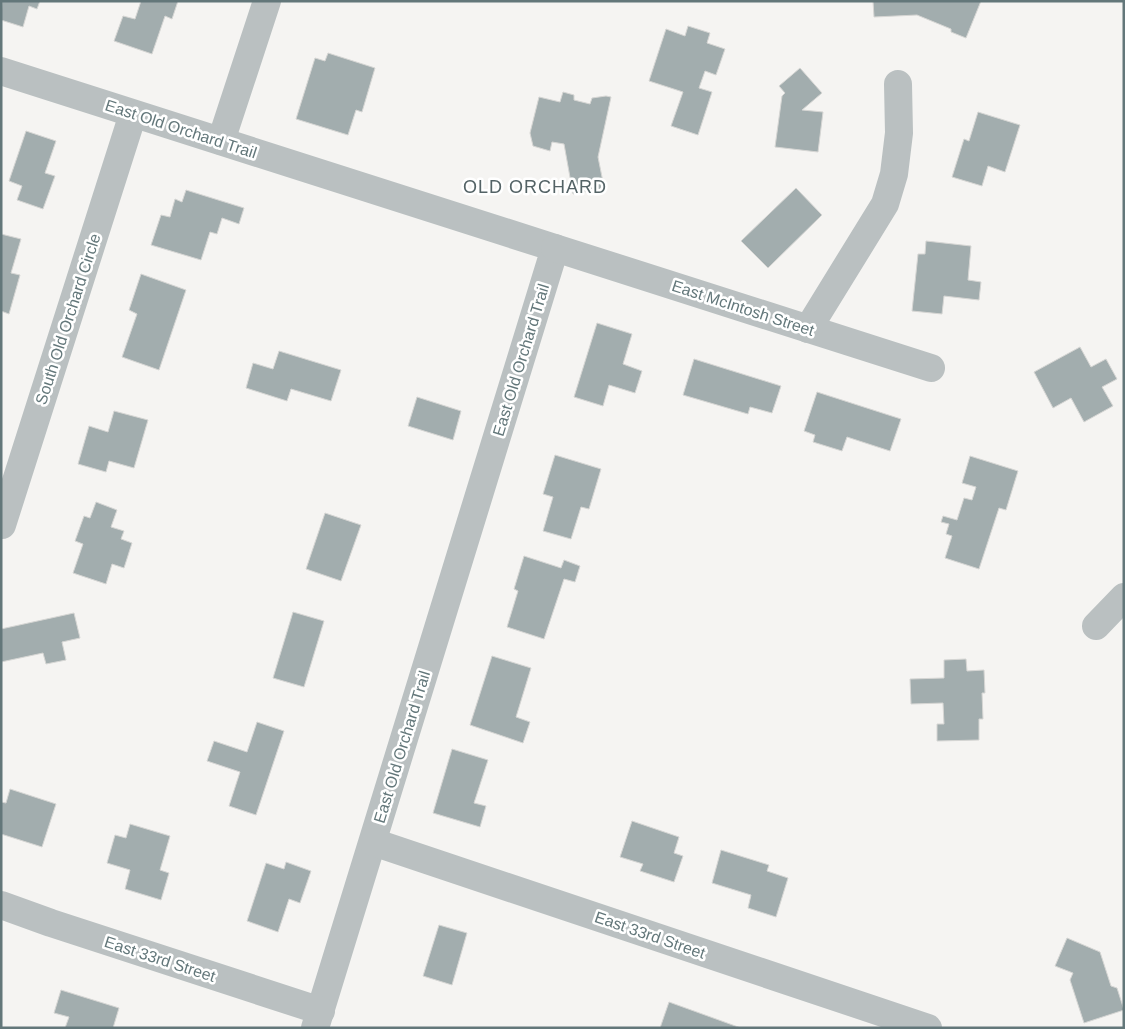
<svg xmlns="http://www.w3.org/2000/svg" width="1125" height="1029" viewBox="0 0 1125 1029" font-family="Helvetica,sans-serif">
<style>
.building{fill:#a2adae;stroke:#d6d6d4}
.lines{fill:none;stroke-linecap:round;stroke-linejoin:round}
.minor{stroke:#bac0c1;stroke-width:28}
.labels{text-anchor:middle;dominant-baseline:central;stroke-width:5;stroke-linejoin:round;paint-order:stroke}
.street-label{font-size:16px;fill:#63777a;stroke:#fff}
.neighbourhood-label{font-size:18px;letter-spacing:1px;fill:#546366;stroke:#fff}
</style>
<rect width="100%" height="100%" fill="#f5f4f2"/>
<!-- building -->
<g class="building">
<path d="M2,1H40L37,9L29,6L23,27L1,20Z"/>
<path d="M141,1H178L172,19L165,16L152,54L114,41L123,16L135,19Z"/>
<path d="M873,1H981L966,38L951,32V29L917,15L874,17Z"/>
<path d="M688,26L710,33L707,43L725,49L716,75L705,71L699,88L712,92L698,135L671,126L683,92L649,81L666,29L685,36Z"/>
<path d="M328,53L375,68L362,112L356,110L348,135L296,119L315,58L325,61Z"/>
<path d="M800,68L822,93L802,110L823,112L818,152L775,147L782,96L785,93L779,86Z"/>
<path d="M563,92L574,95V100L590,104L592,98L606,96L611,97L598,157L603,182L601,189L573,194L564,144L552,142L550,151L533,146L530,133L539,97L560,102Z"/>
<path d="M978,112L1020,125L1005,172L988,166L982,186L952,177L964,139L969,141Z"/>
<path d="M26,131L56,141L45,173L55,176L43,209L17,200L22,186L9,181Z"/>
<path d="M796,188L822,215L768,268L741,241Z"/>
<path d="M186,190L244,208L239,224L222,218L217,234L210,232L201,260L151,245L161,215L170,217L175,199L182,202Z"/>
<path d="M1,234L21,239L11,273L20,275L9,314L1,311Z"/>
<path d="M926,241L971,246L968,280L981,282L979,300L944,296L942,314L912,311L918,254H925Z"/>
<path d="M141,274L186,290L159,370L122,357L137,314L129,310Z"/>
<path d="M597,323L632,334L623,364L642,371L635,393L609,385L603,406L574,397Z"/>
<path d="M1080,347L1091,367L1106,359L1117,379L1102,387L1113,406L1084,422L1071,398L1053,408L1034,372Z"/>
<path d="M279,351L341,370L331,401L291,389L287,401L246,388L253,363L273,369Z"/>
<path d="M694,359L781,386L772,413L750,407L748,414L683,395Z"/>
<path d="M817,392L901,419L890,451L847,437L842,451L813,442L815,435L804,431Z"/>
<path d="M417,397L461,411L453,440L408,426Z"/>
<path d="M114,411L148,420L134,468L109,461L106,472L78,464L89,426L108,432Z"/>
<path d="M555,455L601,469L589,509L581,507L571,539L543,531L553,497L543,494Z"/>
<path d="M970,456L1018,471L1006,510L999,508L979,569L945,558L952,536L946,534L949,524L941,522L943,516L957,520L964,498L972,500L976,487L962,483Z"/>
<path d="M96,502L117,510L111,527L124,531L121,539L132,543L124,568L112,564L106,584L73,573L83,544L75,541L84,516L90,518Z"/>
<path d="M325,513L361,525L341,581L306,569Z"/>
<path d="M524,556L561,568L564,560L580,566L575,582L564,579L544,639L507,627L518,591L514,589Z"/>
<path d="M293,612L324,621L304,687L273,678Z"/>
<path d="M74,613L80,638L62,642L66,660L46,664L43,653L1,662V629Z"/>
<path d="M492,656L531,668L516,717L530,722L523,743L470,725Z"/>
<path d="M966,659L967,671L984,670L985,693H982L983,719H979V740L937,741V724H944L943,703L911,704L910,679L944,678V660Z"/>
<path d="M257,722L284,731L256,815L229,806L240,772L207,761L214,741L247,752Z"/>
<path d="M452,749L488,760L474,803L486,806L480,827L433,813Z"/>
<path d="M10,789L56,804L42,847L1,834V802L6,803Z"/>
<path d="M632,821L679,837L674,853L683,856L674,882L640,871L643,864L620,857Z"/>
<path d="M130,824L170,836L160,870L169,873L161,900L125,889L130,870L107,863L115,835L126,838Z"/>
<path d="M721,850L769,865L767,871L788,878L776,917L748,908L751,895L712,883Z"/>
<path d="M286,862L311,871L300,903L289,899L278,932L247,921L266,863L284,869Z"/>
<path d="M439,925L467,933L452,985L423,976Z"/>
<path d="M1067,938L1100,952L1111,986L1117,988L1124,1010L1084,1023L1070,980L1073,973L1055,966Z"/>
<path d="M61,990L119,1008L113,1028H65L69,1017L54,1013Z"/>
<path d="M669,1002L741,1028H660Z"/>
</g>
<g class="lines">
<!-- minor -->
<g class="minor">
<path d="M1,71L555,248L315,1028"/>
<path d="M221,141L267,1"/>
<path d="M555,248L931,368"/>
<path d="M808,329L885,204L894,174L899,133L898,84"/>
<path d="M2,525L133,114"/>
<path d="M1096,626L1124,597"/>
<path d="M373,842L928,1028"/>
<path d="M1,905L51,923L321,1011"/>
</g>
</g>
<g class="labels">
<!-- street labels -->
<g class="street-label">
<text transform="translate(181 129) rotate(18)">East Old Orchard Trail</text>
<text transform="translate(743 308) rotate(18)">East McIntosh Street</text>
<text transform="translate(68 319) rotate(-72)">South Old Orchard Circle</text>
<text transform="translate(521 360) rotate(-73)">East Old Orchard Trail</text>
<text transform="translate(402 747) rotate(-73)">East Old Orchard Trail</text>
<text transform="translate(650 935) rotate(19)">East 33rd Street</text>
<text transform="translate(160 959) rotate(18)">East 33rd Street</text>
</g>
<!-- neighbourhood labels -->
<g class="neighbourhood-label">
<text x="535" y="187">OLD ORCHARD</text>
</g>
</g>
<!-- border -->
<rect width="1125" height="1029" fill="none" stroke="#63777a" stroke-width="5"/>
</svg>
